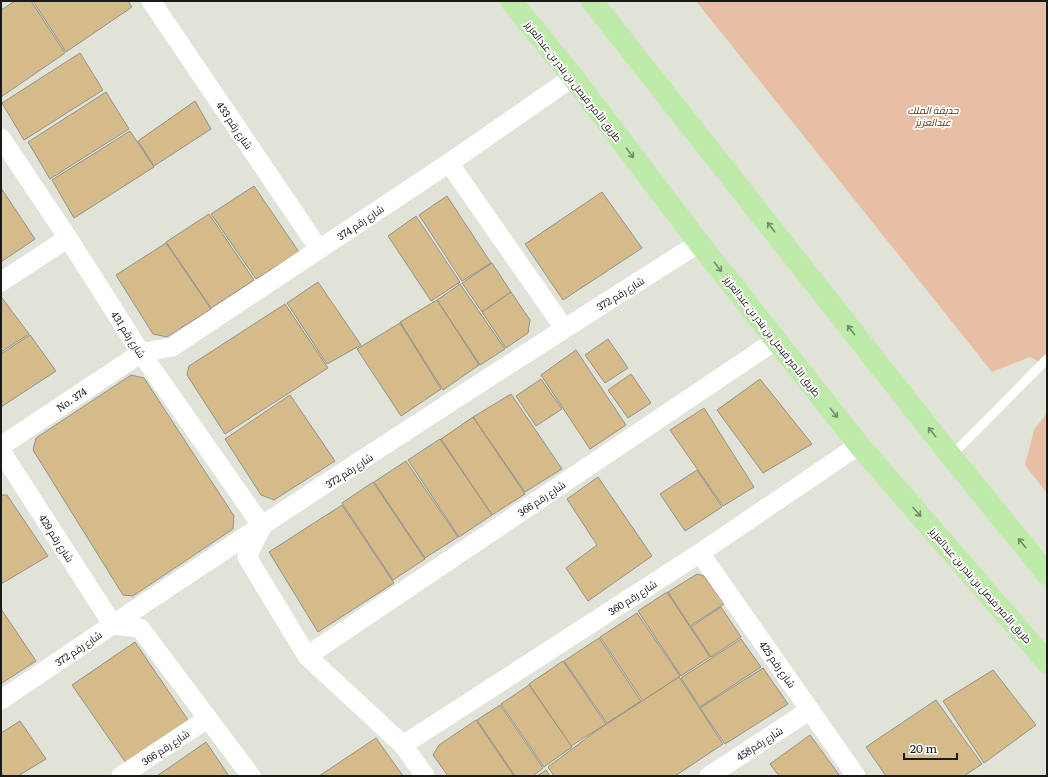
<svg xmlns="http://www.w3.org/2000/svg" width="1048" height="777" viewBox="0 0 1048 777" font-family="Literata,Cairo,serif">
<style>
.green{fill:#e6bfa4}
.building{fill:#d5bb8a;stroke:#969189}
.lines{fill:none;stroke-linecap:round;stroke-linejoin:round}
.lane{stroke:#fff;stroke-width:9}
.street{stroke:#fff;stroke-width:19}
.primary{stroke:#beebaa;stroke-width:22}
.oneway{stroke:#748c67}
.labels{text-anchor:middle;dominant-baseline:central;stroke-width:3.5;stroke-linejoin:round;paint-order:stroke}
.street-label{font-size:10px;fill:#191916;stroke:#fff}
.park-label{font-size:10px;font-style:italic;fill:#61340e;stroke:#fff}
</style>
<rect width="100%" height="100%" fill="#e2e3d8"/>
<!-- green -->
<g class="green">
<path d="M696,1H1047V371L1042,363L1030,357L992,372Z"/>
<path d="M1047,413V493L1025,465L1034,430Z"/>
</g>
<!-- building -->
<g class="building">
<path d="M15,1H31L65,53L1,97V10Z"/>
<path d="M33,1H128L132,7L66,52Z"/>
<path d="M80,53L103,90L24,140L2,103Z"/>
<path d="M106,92L129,129L50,179L28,142Z"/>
<path d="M195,101L211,129L154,166L138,141Z"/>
<path d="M130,131L154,167L74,218L52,180Z"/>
<path d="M254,186L299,252L256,279L211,214Z"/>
<path d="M1,188L35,239L1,262Z"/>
<path d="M602,192L642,248L563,300L525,244Z"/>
<path d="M447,196L491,263L462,281L419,215Z"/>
<path d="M209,214L254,280L211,308L166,242Z"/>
<path d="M416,216L460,282L431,301L388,236Z"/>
<path d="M166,243L211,309L167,337L153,334L116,275Z"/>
<path d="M492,263L511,292L482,312L462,283Z"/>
<path d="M318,282L361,345L327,364L287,303Z"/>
<path d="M460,284L505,349L480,365L437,300Z"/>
<path d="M511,292L530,320L528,333L506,348L482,312Z"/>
<path d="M2,298L29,334L1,352V299Z"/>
<path d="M437,300L479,365L443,390L400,322Z"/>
<path d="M285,304L328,368L225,434L187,375L189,366Z"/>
<path d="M400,323L441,389L401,416L357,349Z"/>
<path d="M30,335L56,371L1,407V354Z"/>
<path d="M608,339L628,368L605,383L585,355Z"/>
<path d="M576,350L626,425L590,449L541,375Z"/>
<path d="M631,374L651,403L628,418L608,390Z"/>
<path d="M131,375L144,378L234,516L233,529L133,596L123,595L33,450L36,438Z"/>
<path d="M541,379L562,409L536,426L516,396Z"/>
<path d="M760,379L812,444L763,473L717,410Z"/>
<path d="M511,394L562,469L525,492L473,417Z"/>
<path d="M290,395L335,461L274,500L261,495L225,439Z"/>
<path d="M704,408L754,487L723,506L670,430Z"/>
<path d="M473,417L525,494L492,515L441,439Z"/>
<path d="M440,439L492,515L459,537L408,460Z"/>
<path d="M406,461L458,537L425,558L374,482Z"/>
<path d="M697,470L722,507L685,531L660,494Z"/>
<path d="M598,477L652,556L588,601L566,568L597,545L567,499Z"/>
<path d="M373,482L425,559L393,580L342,503Z"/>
<path d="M1,495H7L48,556L1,584Z"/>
<path d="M342,505L394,583L318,632L269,552Z"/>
<path d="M697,574L704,576L724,604L690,626L668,592Z"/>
<path d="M667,592L710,657L681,676L638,611Z"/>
<path d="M721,607L741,637L711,657L691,627Z"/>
<path d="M1,609L36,661L2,683L1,681Z"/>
<path d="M637,613L680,676L643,701L600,637Z"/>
<path d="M599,638L641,701L607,723L564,661Z"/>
<path d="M741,639L761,667L700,707L681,678Z"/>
<path d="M135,642L188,720L126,763L72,685Z"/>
<path d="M563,661L606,724L571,746L529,684Z"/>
<path d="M763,668L788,704L725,744L700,708Z"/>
<path d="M993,670L1036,725L984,763L943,701Z"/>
<path d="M679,677L723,744L675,776H554L548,767L596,731Z"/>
<path d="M529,685L572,747L544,767L501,704Z"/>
<path d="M936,700L982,764L964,776H886L866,747Z"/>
<path d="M500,705L543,768L533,776H515L477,720Z"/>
<path d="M476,720L514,776H448L433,755L439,745Z"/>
<path d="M20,721L46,759L18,776H4L1,771V733Z"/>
<path d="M810,735L840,776H779L770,764Z"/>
<path d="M376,738L403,776H319Z"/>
<path d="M206,742L229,776H157Z"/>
<path d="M546,770L550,776H537Z"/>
</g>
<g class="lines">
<!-- lane -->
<path class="lane" d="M951,456L1047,359"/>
<!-- street -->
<g class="street">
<path d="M151,1L319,249"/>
<path d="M1,138L68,238L141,353L262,526L247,557L307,656L403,745L425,776"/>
<path d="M449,163L564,328"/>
<path d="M1,282L68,238"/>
<path d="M1,446L141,353L172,347L449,163L573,77"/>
<path d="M1,451L113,625L140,628L251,776"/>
<path d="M700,553L856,776"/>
<path d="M307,656L776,340"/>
<path d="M1,700C231,544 464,392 699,243"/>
<path d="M403,745L700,553L859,445"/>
<path d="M121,776L208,718"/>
<path d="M709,776L810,710"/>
</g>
<!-- primary -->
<g class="primary">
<path d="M511,1L573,77L699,243L859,445L1047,662"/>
<path d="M592,1L951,456L1047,574"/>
</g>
</g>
<!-- one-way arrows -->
<defs><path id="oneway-shaft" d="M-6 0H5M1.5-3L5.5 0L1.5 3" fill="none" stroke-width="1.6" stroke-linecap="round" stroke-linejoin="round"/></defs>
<g class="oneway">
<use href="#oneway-shaft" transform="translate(630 153) rotate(53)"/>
<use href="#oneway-shaft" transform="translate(771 227) rotate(-128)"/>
<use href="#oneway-shaft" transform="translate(718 267) rotate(52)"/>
<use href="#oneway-shaft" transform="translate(851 330) rotate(-128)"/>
<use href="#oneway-shaft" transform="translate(834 413) rotate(52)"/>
<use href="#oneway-shaft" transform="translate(932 432) rotate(-128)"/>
<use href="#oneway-shaft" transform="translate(917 512) rotate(49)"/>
<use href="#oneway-shaft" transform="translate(1022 543) rotate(-129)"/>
</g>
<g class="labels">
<!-- street labels -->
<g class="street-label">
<text transform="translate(574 81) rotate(52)">طريق الأمير فيصل بن بندر بن عبدالعزيز</text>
<text transform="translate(235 125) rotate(56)">شارع رقم 433</text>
<text transform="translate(360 222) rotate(-34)">شارع رقم 374</text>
<text transform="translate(620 293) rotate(-32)">شارع رقم 372</text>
<text transform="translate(129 334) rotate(57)">شارع رقم 431</text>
<text transform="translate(773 336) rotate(52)">طريق الأمير فيصل بن بندر بن عبدالعزيز</text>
<text transform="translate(71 399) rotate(-34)">No. 374</text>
<text transform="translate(349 470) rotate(-33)">شارع رقم 372</text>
<text transform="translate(541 498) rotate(-34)">شارع رقم 366</text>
<text transform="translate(57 538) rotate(57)">شارع رقم 429</text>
<text transform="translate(981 585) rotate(49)">طريق الأمير فيصل بن بندر بن عبدالعزيز</text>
<text transform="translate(632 597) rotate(-33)">شارع رقم 360</text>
<text transform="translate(78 648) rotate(-34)">شارع رقم 372</text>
<text transform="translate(778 664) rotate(55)">شارع رقم 425</text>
<text transform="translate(759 743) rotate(-33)">شارع رقم458</text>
<text transform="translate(165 747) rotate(-34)">شارع رقم 366</text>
</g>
<!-- park labels -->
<g class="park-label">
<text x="933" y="109">حديقة الملك<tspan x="933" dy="12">عبدالعزيز</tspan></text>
</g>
</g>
<!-- border -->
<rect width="1048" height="777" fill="none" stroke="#191916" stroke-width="4"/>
<!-- scale -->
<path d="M904 753v6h53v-6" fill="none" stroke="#191916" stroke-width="2"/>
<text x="910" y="753" font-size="12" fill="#191916" stroke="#ffffff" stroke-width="3" paint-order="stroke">20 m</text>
</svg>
